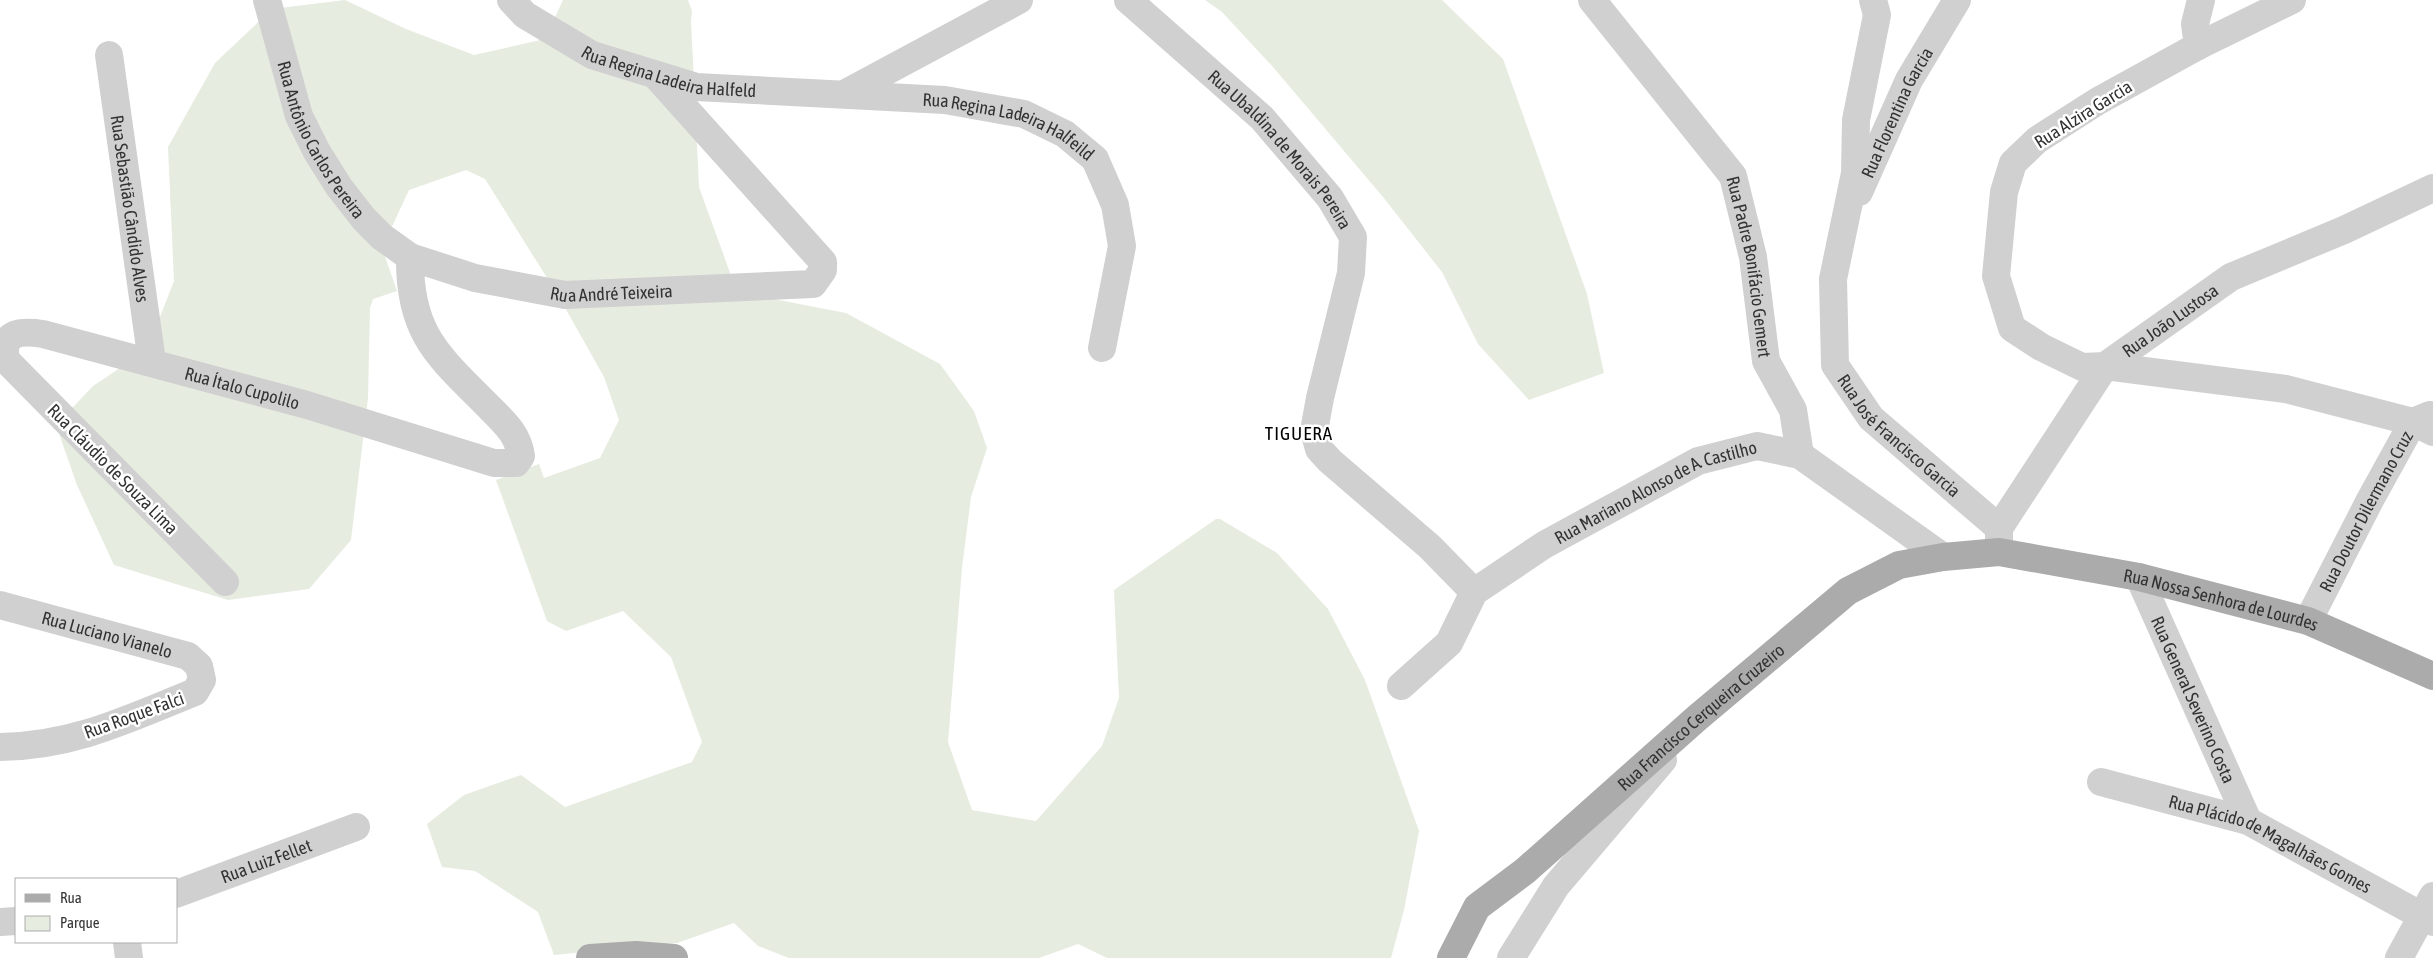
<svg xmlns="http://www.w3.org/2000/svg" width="2433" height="958" viewBox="0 0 2433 958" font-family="'Asap Condensed',sans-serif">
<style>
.green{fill:#e6ecdf}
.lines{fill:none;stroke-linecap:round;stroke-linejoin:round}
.minor{stroke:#d0d0d0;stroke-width:28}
.major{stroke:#ababab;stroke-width:28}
.labels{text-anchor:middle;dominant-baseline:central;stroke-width:5;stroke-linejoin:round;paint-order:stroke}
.street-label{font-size:18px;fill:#333;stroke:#fff}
.neighbourhood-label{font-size:19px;letter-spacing:1px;fill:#000;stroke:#fff}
</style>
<rect width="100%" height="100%" fill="#fff"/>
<!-- green -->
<g class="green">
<path d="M345,0L406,29L474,55L545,39L563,0H688L692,11L691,21L699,187L737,292L846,313L940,364L974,411L987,448L971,497L962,568L948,742L972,810L1036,821L1102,746L1119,698L1114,590L1216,519H1220L1277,553L1328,609L1365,680L1419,831L1404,910L1391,958H1107L1078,944L1039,958H789L758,946L734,923L677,943L554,955L538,912L475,871L442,867L427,824L464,795L521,775L565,807L692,762L702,742L671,657L623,611L566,631L547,621L496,480L539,464L544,478L600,458L619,420L604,377L559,297L485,179L466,170L409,190L382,248L397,291L373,299L370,308L368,398L351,540L309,589L228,600L114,565L77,485L56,425L93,386L147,350L174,281L168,147L215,63L272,9Z"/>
<path d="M1205,0H1442L1503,59L1587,294L1604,373L1529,400L1478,344L1442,272L1383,197L1273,67L1222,12Z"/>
</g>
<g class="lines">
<!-- minor -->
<g class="minor">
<path id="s1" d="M267,0L299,116L317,152L339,187L364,219L382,237L410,257"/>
<path id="s2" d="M511,0L525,15L592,55L696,87L945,100L1024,114L1065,134L1095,159L1115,205L1122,246L1102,348"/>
<path id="s3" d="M1128,0L1262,118L1330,198L1353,237L1351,273L1320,398L1314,431L1319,449L1330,461L1430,547L1474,592"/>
<path id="s4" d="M1592,0L1733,176L1753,257L1766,361L1793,410L1800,455"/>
<path id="s5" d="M1873,0L1877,15L1856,120L1855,173L1833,279L1835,365L1871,418L1999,528"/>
<path d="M2292,0L2198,46L2098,101L2037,140L2013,163L2004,192L1996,276L2012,328L2041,347L2082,367L2105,366L2286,389L2413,422L2433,432"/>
<path d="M2198,46L2195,24L2201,0"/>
<path id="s6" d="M109,55L152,362"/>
<path d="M844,94L1019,0"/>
<path id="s7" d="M1859,192L1909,80L1957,0"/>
<path id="s8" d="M1999,545V528L2105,366L2231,277L2344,230L2433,188"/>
<path id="s9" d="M2139,577L2248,821"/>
<path id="s10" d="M225,582L6,360C0,330 23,331 43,334L307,405L494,463H516L521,456C518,435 506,424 491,409C440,357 409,336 410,257L475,278L565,295L813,284L823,270V262L656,76"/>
<path id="s11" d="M0,605L188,656L199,666L202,680L195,692C128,719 74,746 0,747"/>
<path id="s12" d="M2308,621L2370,500L2413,422L2430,415"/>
<path id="s13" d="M1401,686L1449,643L1474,592L1544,545L1698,461L1757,446L1800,455L1943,557"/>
<path id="s14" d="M2101,782L2248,821L2433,922"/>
<path id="s15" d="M176,894L356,827"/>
<path d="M0,922L16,921"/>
<path d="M127,942L129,958"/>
<path d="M1511,958L1556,886L1663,760"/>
<path d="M2399,958L2433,896"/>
</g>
<!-- major -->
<g class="major">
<path d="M590,958L636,955L674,958"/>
<path id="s16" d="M1451,958L1477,907L1525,871L1697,718L1848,591L1899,565L1943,557L1999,552L2139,577L2308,621L2433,676"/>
</g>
</g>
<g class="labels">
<!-- street labels -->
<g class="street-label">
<text stroke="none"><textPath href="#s2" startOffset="178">Rua Regina Ladeira Halfeld</textPath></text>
<text stroke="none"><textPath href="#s7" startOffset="88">Rua Florentina Garcia</textPath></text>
<text transform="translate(2083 114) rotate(-32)">Rua Alzira Garcia</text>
<text stroke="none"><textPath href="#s2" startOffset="526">Rua Regina Ladeira Halfeild</textPath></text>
<text stroke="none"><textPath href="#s1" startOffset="151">Rua Antônio Carlos Pereira</textPath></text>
<text stroke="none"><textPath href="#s3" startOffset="214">Rua Ubaldina de Morais Pereira</textPath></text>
<text stroke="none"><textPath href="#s6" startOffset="155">Rua Sebastião Cândido Alves</textPath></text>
<text stroke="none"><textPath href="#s4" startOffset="318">Rua Padre Bonifácio Gemert</textPath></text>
<text stroke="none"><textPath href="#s10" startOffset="1312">Rua André Teixeira</textPath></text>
<text stroke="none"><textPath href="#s8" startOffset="290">Rua João Lustosa</textPath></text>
<text stroke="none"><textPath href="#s10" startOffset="576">Rua Ítalo Cupolilo</textPath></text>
<text stroke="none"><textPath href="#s5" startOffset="466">Rua José Francisco Garcia</textPath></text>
<text transform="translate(113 469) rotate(45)">Rua Cláudio de Souza Lima</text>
<text stroke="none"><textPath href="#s13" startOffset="330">Rua Mariano Alonso de A. Castilho</textPath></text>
<text stroke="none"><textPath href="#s12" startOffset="124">Rua Doutor Dilermano Cruz</textPath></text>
<text stroke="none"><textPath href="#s16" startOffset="930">Rua Nossa Senhora de Lourdes</textPath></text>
<text stroke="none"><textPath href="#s11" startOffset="111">Rua Luciano Vianelo</textPath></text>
<text stroke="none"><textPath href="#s9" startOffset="134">Rua General Severino Costa</textPath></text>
<text transform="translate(134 715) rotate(-20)">Rua Roque Falci</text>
<text stroke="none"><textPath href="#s16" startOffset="351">Rua Francisco Cerqueira Cruzeiro</textPath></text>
<text stroke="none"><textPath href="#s14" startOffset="181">Rua Plácido de Magalhães Gomes</textPath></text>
<text stroke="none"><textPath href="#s15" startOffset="96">Rua Luiz Fellet</textPath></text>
</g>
<!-- neighbourhood labels -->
<g class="neighbourhood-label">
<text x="1299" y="433">TIGUERA</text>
</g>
</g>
<!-- legend -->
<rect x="15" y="878" width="162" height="65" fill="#ffffff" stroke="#adadad"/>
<rect x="25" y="894" width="25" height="8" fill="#ababab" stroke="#adadad"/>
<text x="60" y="903" font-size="15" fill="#333333">Rua</text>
<rect x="25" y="916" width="25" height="15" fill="#e6ecdf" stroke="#adadad"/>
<text x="60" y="928" font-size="15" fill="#333333">Parque</text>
</svg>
